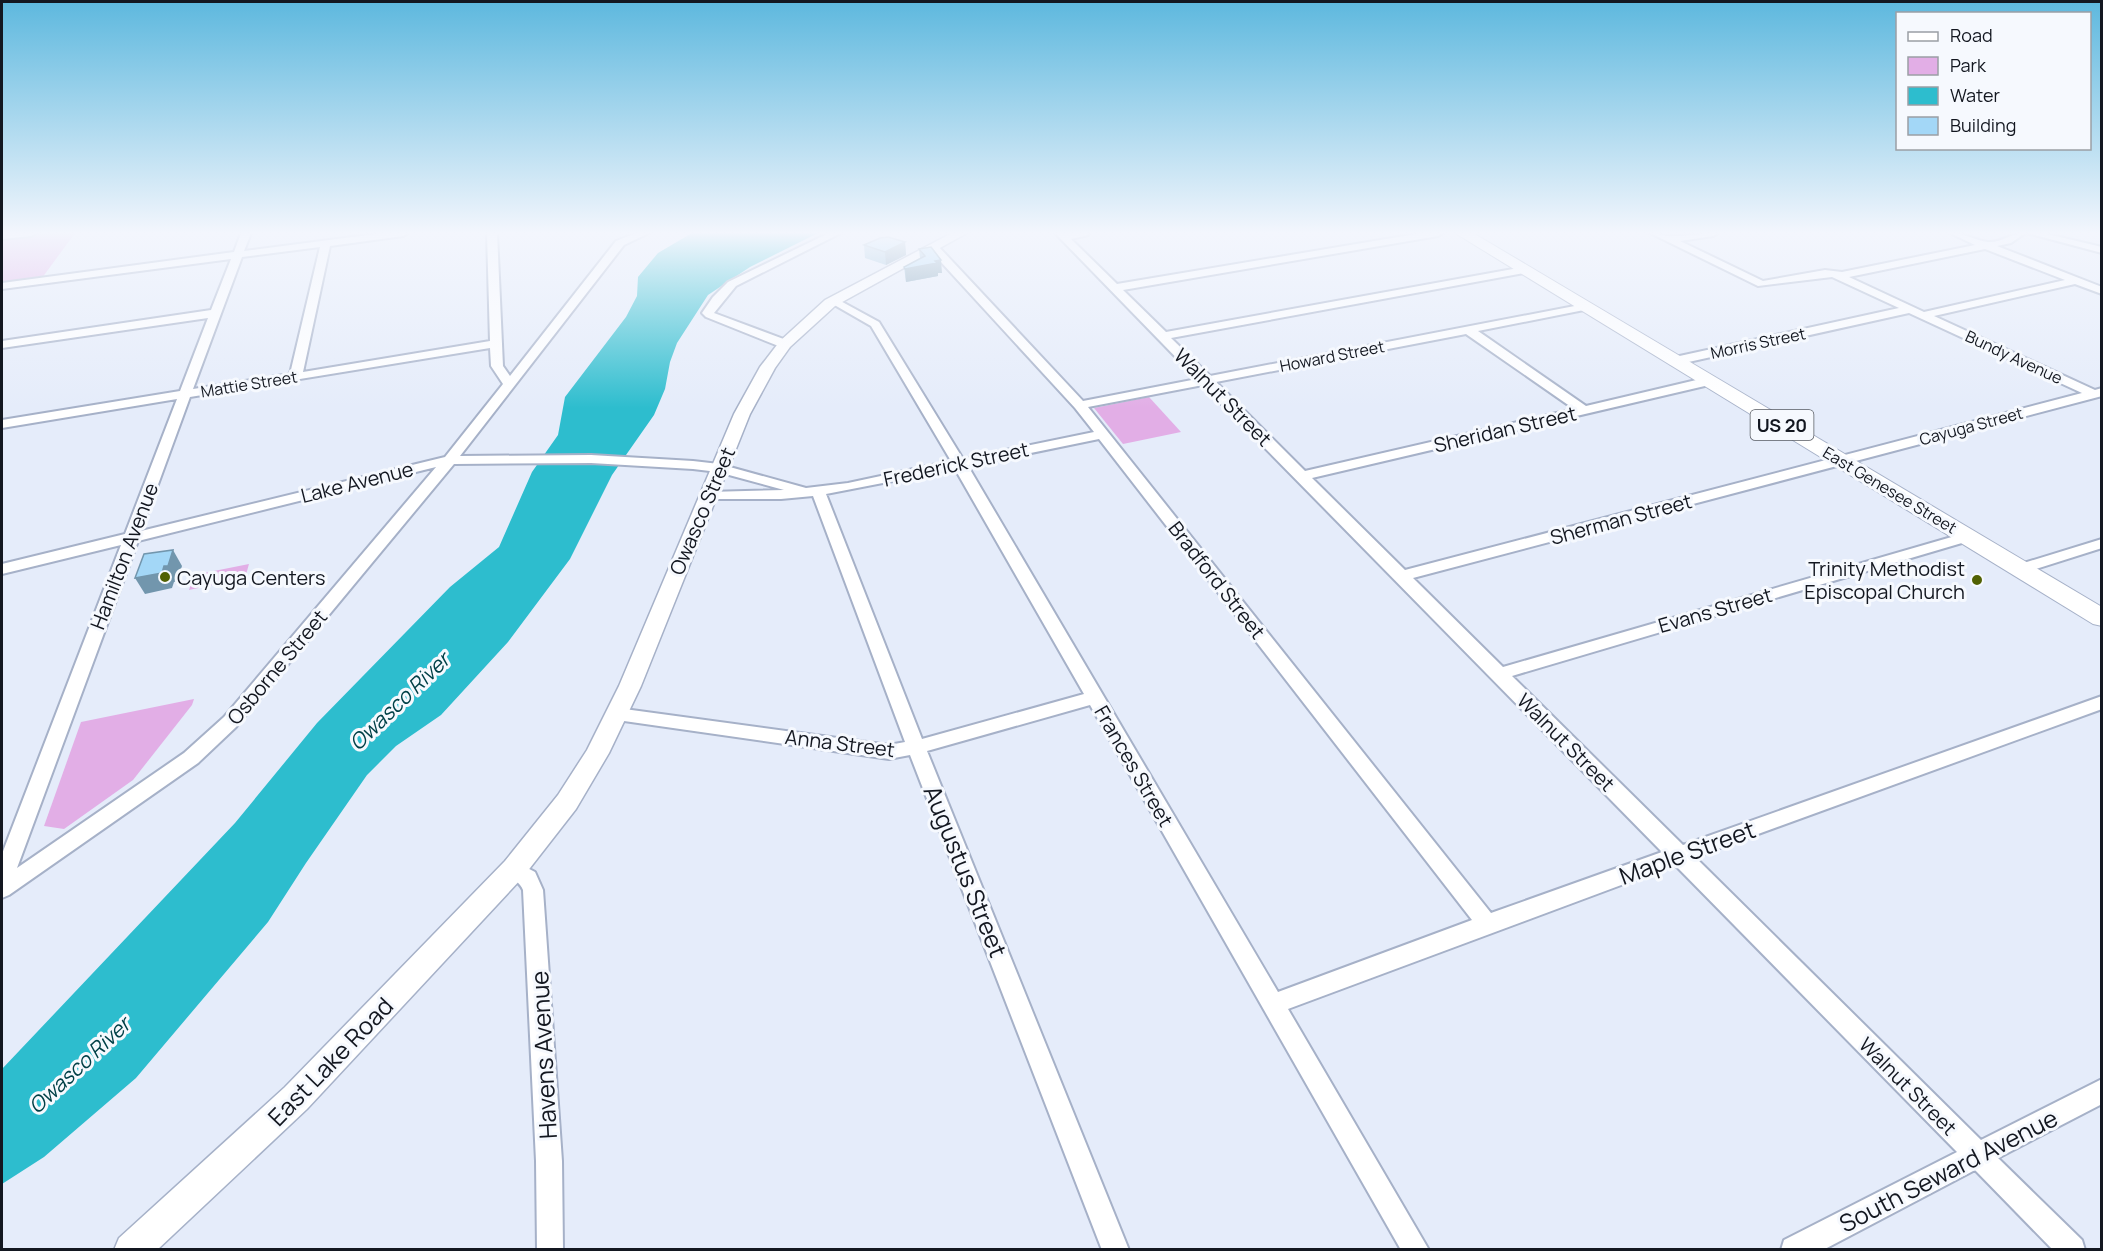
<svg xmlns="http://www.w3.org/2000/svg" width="2103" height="1251" viewBox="0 0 2103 1251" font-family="Manrope,sans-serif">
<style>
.green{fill:#e2aee6}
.water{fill:#2dbdce}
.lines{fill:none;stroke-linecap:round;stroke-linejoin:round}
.minor-casing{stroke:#a6b1c8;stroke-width:4}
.major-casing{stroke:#a6b1c8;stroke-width:3}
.highway-casing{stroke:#a6b1c8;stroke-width:2}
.minor{fill:#fff;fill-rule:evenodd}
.major{fill:#fff;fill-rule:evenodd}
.highway{fill:#fff;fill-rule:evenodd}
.wall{fill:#8cb9d4}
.shaded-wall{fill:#7296ad}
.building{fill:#a3d7f7;stroke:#7296ad;stroke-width:1.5}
.poi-dot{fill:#516103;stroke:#f6f9fe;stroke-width:2}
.labels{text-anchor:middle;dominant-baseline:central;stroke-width:6;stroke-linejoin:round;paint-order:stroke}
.far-street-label{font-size:16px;fill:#131720;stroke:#f6f9fe}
.shield{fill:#f6f9fe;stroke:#575b63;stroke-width:1.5}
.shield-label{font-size:18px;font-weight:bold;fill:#131720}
.street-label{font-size:20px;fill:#131720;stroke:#f6f9fe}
.poi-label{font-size:20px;fill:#131720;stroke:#f6f9fe;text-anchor:end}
.water-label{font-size:21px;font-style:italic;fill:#004047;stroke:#f6f9fe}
.near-street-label{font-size:24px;fill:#131720;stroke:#f6f9fe}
</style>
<rect width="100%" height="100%" fill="#e5ecfa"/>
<!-- green -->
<g class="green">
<path d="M46,233H75L42,278L2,283V238Z"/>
<path d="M1149,397L1181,432L1123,444L1094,408Z"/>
<path d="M249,564L245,578L189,590L194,575Z"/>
<path d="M194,699L192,705L133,780L64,829L44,826L81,722Z"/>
</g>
<!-- water -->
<path class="water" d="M692,233H818L750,267L708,295L677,343L670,362L665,389L654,415L612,475L570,559L508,642L441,715L396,746L367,775L306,863L268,922L136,1078L44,1157L2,1184V1069L235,823L317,723L450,587L499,547L532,472L558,435L565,397L626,317L637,296L638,277L658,253Z"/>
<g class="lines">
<!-- minor casing -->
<g class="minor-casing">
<g id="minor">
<path d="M2,233H36L31,236L2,239Z"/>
<path d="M241,233H251L244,251L383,233H408L403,236L330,246L303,372L490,341L487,233H497L503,366L510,376L616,241L636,233H649L624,245L460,456L591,455L693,461L719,464L806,488L848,483L951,461L871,326L831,303L829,301L835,298L879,322L963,459L1094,432L1075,408L930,250V246H938L1083,401L1197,379L1055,233H1089L1088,235L1071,239L1117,284L1422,233H1443L1438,236L1123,290L1166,332L1524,267L1529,270L1524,273L1171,338L1210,376L1585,304L1591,307L1589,309L1478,331L1586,406L1709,377L1715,381L1709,385L1312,478L1405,570L2082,393L1909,313L1675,365L1671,364L1669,361L1675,357L1899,308L1832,277L1758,286L1650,233C1659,233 1666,237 1674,236C1689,236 1703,233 1718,233L1713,236L1680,241L1763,281L1825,270L1842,272L1975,245L1950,233C1966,233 1976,241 1988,242C2001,243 2011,233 2025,233L2011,243L1997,246L2102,287V294L2075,284L1934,316L2095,390L2102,388V396L1413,578L1503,667L1962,534H1972L1975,537L1972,540L1512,676L1683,845L2102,696V709L1695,857L1981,1140L2102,1079V1104L1998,1158L2082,1240L2085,1250H2053L1975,1170L1823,1250H1781L1784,1240L1957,1152L1675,865L1288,1009L1429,1250H1401L1090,705L927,751L1129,1250H1102L910,755L889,759L617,720L611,719L608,714L611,709L617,708L889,745L905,742L813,496L781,499H703L701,496L708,492L784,490L718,472L693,469L591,463L454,464L236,727L198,763L9,895L2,898V854L121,545L2,574V564L125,534L177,399L2,428V420L180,391L208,318L2,348V341L211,310L231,259L2,289V283L234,252ZM320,247L290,374L193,389L242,257ZM1985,249L2065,280L1924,312L1849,277ZM1466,334L1574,409L1305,471L1216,382ZM490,348L491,366L503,384L445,457L141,531L190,397ZM1203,385L1662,852L1491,913L1088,407ZM1099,439L1472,920L1278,992L968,466ZM436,467L224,717L184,753L17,868L138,541ZM955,469L1084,694L922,739L826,494Z"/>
<path d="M829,233H841L736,286L714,313L789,341V347H781L706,317L702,313L713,297L728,282Z"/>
<path d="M2027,233H2043L2102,247V253Z"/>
<path d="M2102,539V548L2020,574L2012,569L2014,566Z"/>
<path d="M514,861L535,872L543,890L562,1161L563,1250H537L536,1161L523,890C519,880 508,878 504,869L507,863Z"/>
</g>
</g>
<!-- major casing -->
<g class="major-casing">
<path id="major" d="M952,233H967L835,306L790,347L775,368L750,414L641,686L609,753L576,809L523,877L307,1109L157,1250H114L119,1238L285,1087L505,861L558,795L587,750L619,686L734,414L760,367L780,341L825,300Z"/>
</g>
<!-- highway casing -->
<g class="highway-casing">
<path id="highway" d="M1455,233H1473L2102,607V626L2093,624Z"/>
</g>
<!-- minor -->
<use href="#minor" class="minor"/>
<!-- major -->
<use href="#major" class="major"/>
<!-- highway -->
<use href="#highway" class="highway"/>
</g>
<!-- wall -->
<g class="wall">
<path d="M905,242L906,255L886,265L865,258L864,245Z"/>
<path d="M919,249L942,273H938V276L906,282L904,267L920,258Z"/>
</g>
<!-- shaded-wall -->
<g class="shaded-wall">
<path d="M905,242L906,255L886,265L885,252Z"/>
<path d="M941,260L942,273H938V276L906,282L905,269L935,261Z"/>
<path d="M173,550L182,566L177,581L174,582L172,588L145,594L135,578L164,566Z"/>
</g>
<!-- building -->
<g class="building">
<path d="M888,237L905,242L885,252L864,245L880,238Z"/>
<path d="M931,247L941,260L935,261L937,263L905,269L904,267L925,256L919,249Z"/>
<path d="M173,550L168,566H164L162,573L135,578L144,554Z"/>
</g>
<!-- sky -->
<linearGradient id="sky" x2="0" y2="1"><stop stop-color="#5db8de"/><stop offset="0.57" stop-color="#f3f6fd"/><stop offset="1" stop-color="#f3f6fd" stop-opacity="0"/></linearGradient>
<rect width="2103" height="408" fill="url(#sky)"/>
<!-- markers -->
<g class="poi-dot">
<circle cx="165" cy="577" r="6"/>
<circle cx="1977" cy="580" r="6"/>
</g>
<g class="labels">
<!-- far-street labels -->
<g class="far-street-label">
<text transform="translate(1758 343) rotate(-12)">Morris Street</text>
<text transform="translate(1332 356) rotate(-11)">Howard Street</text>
<text transform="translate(2014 357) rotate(25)">Bundy Avenue</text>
<text transform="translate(249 384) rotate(-9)">Mattie Street</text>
<text transform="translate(1971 426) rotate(-15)">Cayuga Street</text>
<text transform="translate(1890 490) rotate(31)">East Genesee Street</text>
</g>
<!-- shield labels -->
<rect class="shield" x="1750.5" y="410" width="63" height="30" rx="4.5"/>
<g class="shield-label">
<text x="1782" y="425">US 20</text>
</g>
<!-- street labels -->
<g class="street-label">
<text transform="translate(1223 397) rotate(45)">Walnut Street</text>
<text transform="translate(1505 429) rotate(-13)">Sheridan Street</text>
<text transform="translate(956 464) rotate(-12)">Frederick Street</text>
<text transform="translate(357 482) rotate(-14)">Lake Avenue</text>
<text transform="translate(702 511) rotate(-67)">Owasco Street</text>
<text transform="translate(1621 519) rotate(-15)">Sherman Street</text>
<text transform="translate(124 556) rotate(-69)">Hamilton Avenue</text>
<text transform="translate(1217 580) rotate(52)">Bradford Street</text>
<text transform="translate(1715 610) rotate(-16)">Evans Street</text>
<text transform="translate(277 667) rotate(-50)">Osborne Street</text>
<text transform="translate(1566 742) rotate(45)">Walnut Street</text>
<text transform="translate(840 743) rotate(7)">Anna Street</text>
<text transform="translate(1134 766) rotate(60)">Frances Street</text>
<text transform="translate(1908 1086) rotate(45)">Walnut Street</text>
</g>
<!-- poi labels -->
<g class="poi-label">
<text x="1965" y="568">Trinity Methodist<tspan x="1965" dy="23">Episcopal Church</tspan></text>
<text x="177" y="577" text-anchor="start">Cayuga Centers</text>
</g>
<!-- water labels -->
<g class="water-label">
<text transform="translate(399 701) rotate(-44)">Owasco River</text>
<text transform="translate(79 1065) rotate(-43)">Owasco River</text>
</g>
<!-- near-street labels -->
<g class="near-street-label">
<text transform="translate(1687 852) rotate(-20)">Maple Street</text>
<text transform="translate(966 871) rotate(68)">Augustus Street</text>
<text transform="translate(543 1055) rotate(-93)">Havens Avenue</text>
<text transform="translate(330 1061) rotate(-46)">East Lake Road</text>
<text transform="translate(1948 1170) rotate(-27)">South Seward Avenue</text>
</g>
</g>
<!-- border -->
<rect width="2103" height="1251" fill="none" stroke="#131720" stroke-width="6"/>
<!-- legend -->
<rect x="1896" y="12" width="195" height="138" fill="#f6f9fe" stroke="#9b9fa5" stroke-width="1.5"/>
<rect x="1908" y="32" width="30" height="9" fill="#ffffff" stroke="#9b9fa5" stroke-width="1.5"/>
<text x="1950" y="42" font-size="18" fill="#131720">Road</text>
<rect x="1908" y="57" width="30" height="18" fill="#e2aee6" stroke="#9b9fa5" stroke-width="1.5"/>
<text x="1950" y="72" font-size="18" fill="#131720">Park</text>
<rect x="1908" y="87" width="30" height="18" fill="#2dbdce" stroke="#9b9fa5" stroke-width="1.5"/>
<text x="1950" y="102" font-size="18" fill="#131720">Water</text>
<rect x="1908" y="117" width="30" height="18" fill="#a3d7f7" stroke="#9b9fa5" stroke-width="1.5"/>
<text x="1950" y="132" font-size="18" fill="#131720">Building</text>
</svg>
